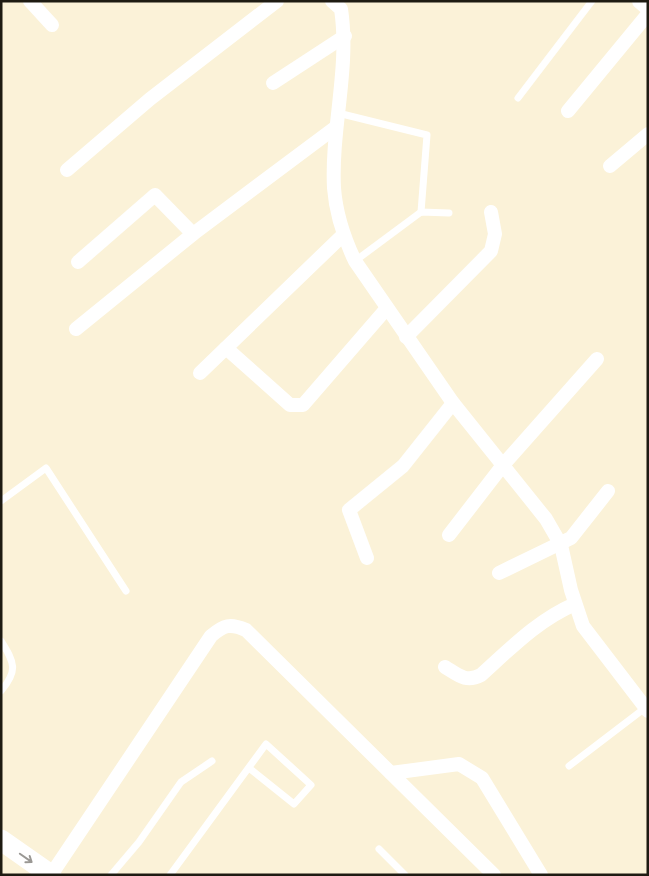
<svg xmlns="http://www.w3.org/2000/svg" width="649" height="876" viewBox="0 0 649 876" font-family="'Open Sans',sans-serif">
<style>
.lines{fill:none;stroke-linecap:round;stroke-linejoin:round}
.service{stroke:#fff;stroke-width:7}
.minor{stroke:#fff;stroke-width:14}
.tertiary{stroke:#fff;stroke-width:16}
.primary{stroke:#fff;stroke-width:21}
.oneway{stroke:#9a9894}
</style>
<rect width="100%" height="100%" fill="#fbf2d8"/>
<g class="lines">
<!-- service -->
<g class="service">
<path d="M518,98L592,1"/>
<path d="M338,113L427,135L421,212"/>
<path d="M355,261L421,212L449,213"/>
<path d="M1,501L46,468L126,591"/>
<path d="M1,641C15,663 18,671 1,691"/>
<path d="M569,766L645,708"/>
<path d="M379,849L405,875"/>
<path d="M111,875L139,842L181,782L212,761"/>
<path d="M170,875L266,744L311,785L294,804L249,768"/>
</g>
<!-- minor -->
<g class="minor">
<path d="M30,1L52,25"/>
<path d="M332,1L341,9C350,68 331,128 334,188C336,214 344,238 355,261L453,403L546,519L561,545L571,590L583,626L648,711"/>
<path d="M273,83L345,36"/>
<path d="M568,111L648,14"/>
<path d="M610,166L648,134"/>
<path d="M67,170L150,99L277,1"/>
<path d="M78,262L155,195L193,234"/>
<path d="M76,329L193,234L336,127"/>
<path d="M406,337L491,251L495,234L491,212"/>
<path d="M226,348L290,405H303L387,308"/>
<path d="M200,373L343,235"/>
<path d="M449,535L503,465L597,359"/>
<path d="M367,558L349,510L403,466L453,403"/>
<path d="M499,573L571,538L608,491"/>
<path d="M445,667C458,675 466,683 481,675C511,648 538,620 575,604"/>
<path d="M391,773L459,764L482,778L541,875"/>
<path d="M51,875L211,636C224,625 230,623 246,630L494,875"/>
</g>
<!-- tertiary -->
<path class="tertiary" d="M640,1L648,8"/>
<!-- primary -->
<path class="primary" d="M1,840L51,875"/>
</g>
<!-- one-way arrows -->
<defs><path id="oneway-shaft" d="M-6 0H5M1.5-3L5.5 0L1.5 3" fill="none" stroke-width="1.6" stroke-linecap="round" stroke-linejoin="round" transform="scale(1.25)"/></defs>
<use class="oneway" href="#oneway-shaft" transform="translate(26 858) rotate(35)"/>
<!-- border -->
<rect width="649" height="876" fill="none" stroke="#1e1b12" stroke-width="5"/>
</svg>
